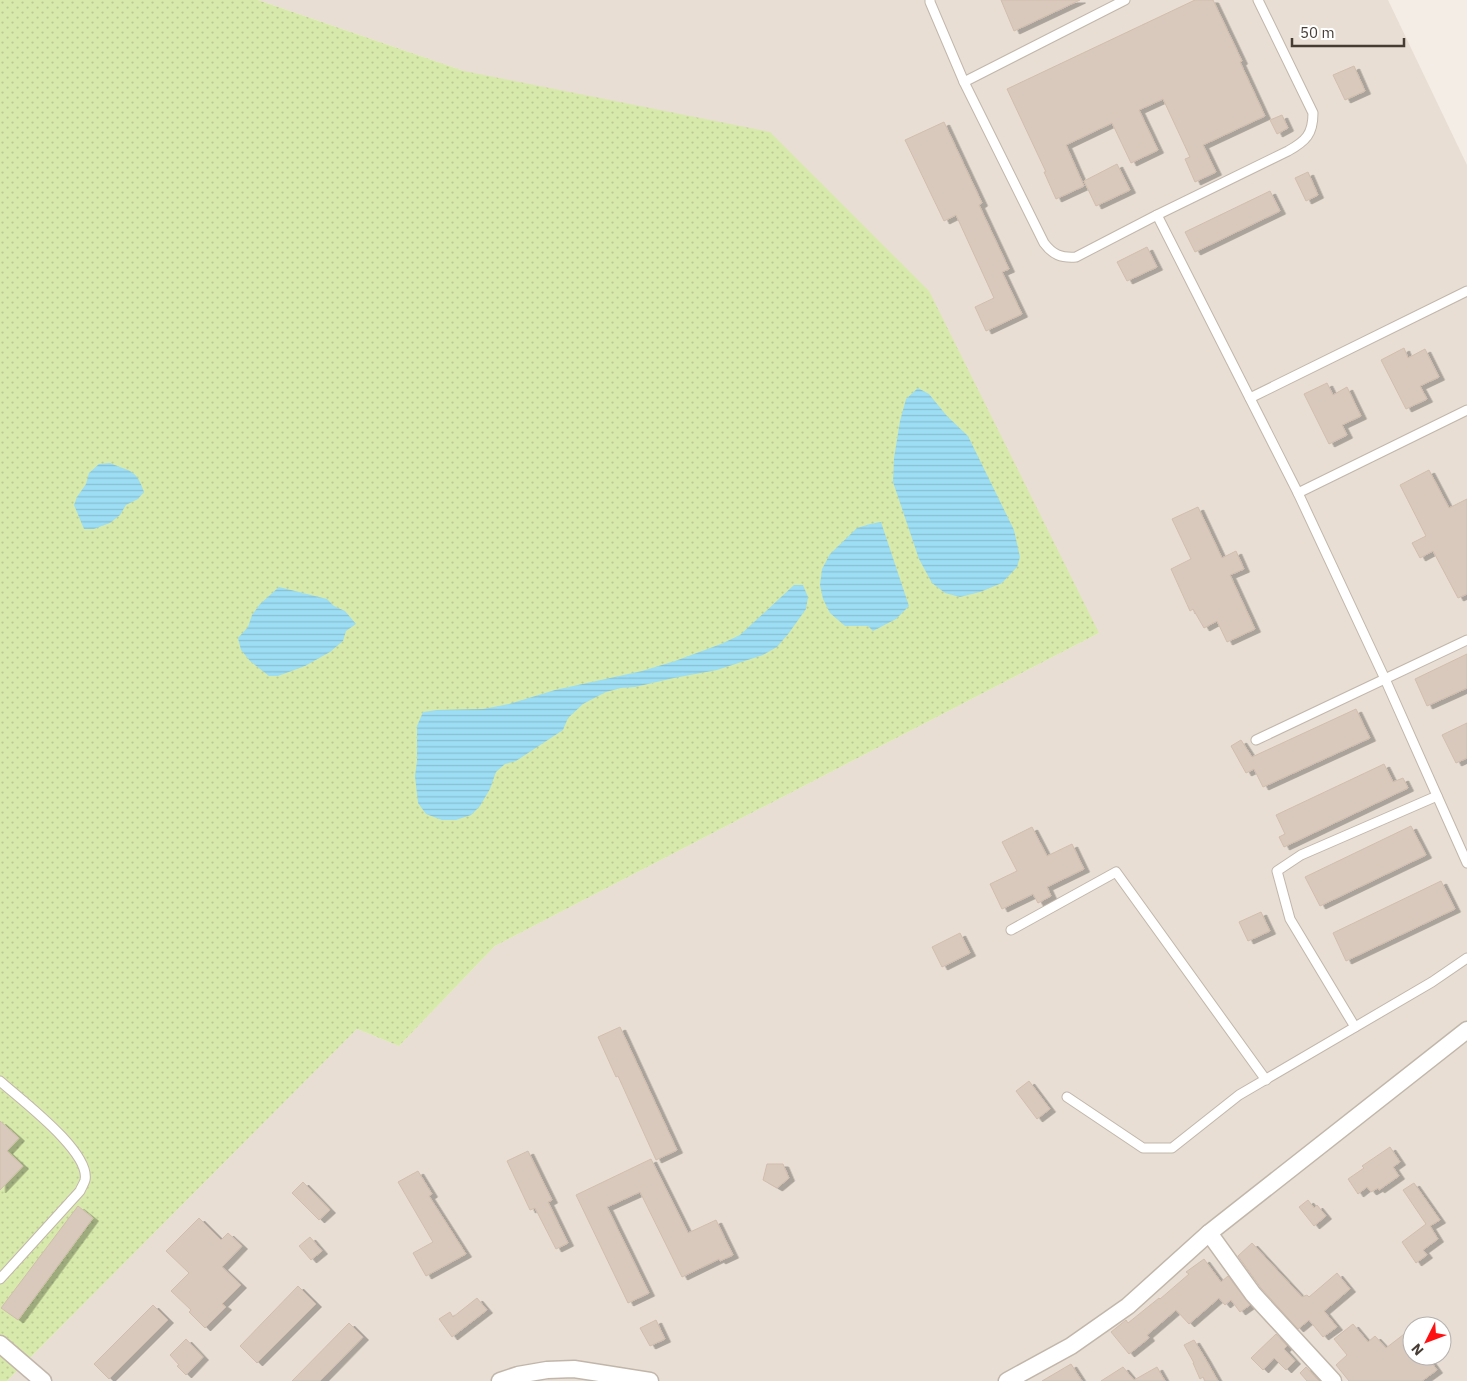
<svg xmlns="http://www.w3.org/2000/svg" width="1467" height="1381" viewBox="0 0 1467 1381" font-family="'IBM Plex Sans',sans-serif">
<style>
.residential{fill:#e8ded3;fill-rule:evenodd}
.grass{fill:url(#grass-dots)}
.water{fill:url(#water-rules)}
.building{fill:#d9c9bd;stroke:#d1bdad;filter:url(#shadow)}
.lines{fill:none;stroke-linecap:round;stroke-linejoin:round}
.service-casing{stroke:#c2b6aa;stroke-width:11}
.minor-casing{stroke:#c2b6aa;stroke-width:19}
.service{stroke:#fff;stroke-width:9}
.minor{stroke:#fff;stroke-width:16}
</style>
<defs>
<pattern id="grass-dots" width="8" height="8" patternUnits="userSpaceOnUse" patternTransform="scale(1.25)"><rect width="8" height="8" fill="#d8eaab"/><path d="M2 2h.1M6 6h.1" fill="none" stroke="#bbca94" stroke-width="1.8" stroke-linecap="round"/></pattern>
<pattern id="water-rules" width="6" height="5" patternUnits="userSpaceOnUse" patternTransform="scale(1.25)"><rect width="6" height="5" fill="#9ddef4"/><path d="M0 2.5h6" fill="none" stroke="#89bfd2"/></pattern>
<filter id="shadow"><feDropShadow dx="5.5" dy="3" stdDeviation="0" flood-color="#0004"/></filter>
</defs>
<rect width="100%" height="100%" fill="#f4ede5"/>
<!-- residential -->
<path class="residential" d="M258,0H1388L1467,165V1381H7L357,1029L399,1046L495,946L1099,633L464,71ZM1412,1326H1442V1356H1412Z"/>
<!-- grass -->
<path class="grass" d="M0,0H258L464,71L770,132L929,291L1099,633L495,946L399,1046L357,1029L7,1381H0Z"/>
<!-- water -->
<g class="water">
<path d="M918,388L929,394L947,416L968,436L1014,530L1020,557L1017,567L1002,583L980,592L960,597L945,593L932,583L919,559L893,482L894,458L900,421L906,399Z"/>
<path d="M110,463C130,472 136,468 144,492L138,499L126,505L120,515L110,523L94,529H84L74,505L77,497L86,484L89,473L99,464Z"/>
<path d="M881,522L909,606L896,619L873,631L868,626H845L830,613L823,599L820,585L822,569L830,554L857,528L870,524Z"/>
<path d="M794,585H803L808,597L806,609L789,633L777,647L763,655L717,670L674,678L635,687L621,688L606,692L583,704L568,718L563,730L516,761L505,764L496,772L490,789L480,806L471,815L456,820H442L426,814L418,803L415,776L417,761V726L423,712L437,710L483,709L509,704L555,690L642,671L675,661L721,644L740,635Z"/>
<path d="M279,587L327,599L334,606L345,611L356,624L346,631L343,641L330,652L305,666L278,676H269L250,661L241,650L238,638L248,627L252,615L260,604Z"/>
</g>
<!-- building -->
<g class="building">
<path d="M1001,0H1080L1014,31Z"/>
<path d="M1195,0H1213L1242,61L1240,62L1265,116L1203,145L1216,172L1195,182L1185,159L1190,157L1163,99L1139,110L1158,150L1131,163L1112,123L1066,145L1084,186L1056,199L1044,172H1046L1007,89Z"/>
<path d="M1354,66L1365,91L1345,100L1333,75Z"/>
<path d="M1282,115L1288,128L1277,134L1270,120Z"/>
<path d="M944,122L982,203L979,205L1009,269L1002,272L1022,314L986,331L975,307L994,298L956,215L944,221L905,140Z"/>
<path d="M1117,164L1130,190L1096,206L1084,181Z"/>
<path d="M1308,172L1318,195L1306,201L1295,178Z"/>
<path d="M1270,191L1280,211L1195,252L1185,232Z"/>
<path d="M1147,247L1157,267L1127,281L1117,262Z"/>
<path d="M1404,348L1408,358L1425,349L1439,377L1420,386L1427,399L1406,409L1381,360Z"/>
<path d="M1327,383L1333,395L1347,387L1361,416L1342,425L1347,435L1329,444L1304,394Z"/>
<path d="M1429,470L1449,508L1467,499V594L1458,598L1433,551L1420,558L1412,543L1426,536L1400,485Z"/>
<path d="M1198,507L1222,558L1236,551L1244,569L1230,575L1255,629L1227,642L1217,621L1204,628L1193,609L1190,611L1171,569L1191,559L1172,519Z"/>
<path d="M1467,654V688L1427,706L1415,679Z"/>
<path d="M1356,709L1370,738L1263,787L1254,769L1246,773L1231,746L1241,740L1252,757Z"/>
<path d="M1467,723V758L1456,763L1442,735Z"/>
<path d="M1384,764L1393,782L1403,778L1408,788L1284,847L1279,837L1285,834L1276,815Z"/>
<path d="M1411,826L1426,855L1320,906L1305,877Z"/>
<path d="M1032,827L1047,856L1072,844L1084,869L1047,887L1051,896L1038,903L1033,894L1002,909L990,884L1017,871L1002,842Z"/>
<path d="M1441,881L1455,909L1346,961L1333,933Z"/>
<path d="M1261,912L1270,931L1248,941L1239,922Z"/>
<path d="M960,933L970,953L942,967L932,947Z"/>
<path d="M620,1027L677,1150L656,1160L618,1076L616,1077L598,1037Z"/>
<path d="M1029,1081L1050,1109L1037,1119L1016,1091Z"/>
<path d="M0,1121L19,1138L7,1151L23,1166L0,1190Z"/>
<path d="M1390,1147L1400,1162L1393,1167L1399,1176L1379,1190L1378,1188L1371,1192L1367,1187L1358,1194L1348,1179L1364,1168L1362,1166Z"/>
<path d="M528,1151L552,1200L548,1202L568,1243L556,1249L535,1208L530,1210L507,1161Z"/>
<path d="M651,1159L688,1233L716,1220L733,1255L720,1261L719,1259L682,1277L640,1192L607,1207L649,1293L628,1303L576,1195Z"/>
<path d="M767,1164H783L789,1178L777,1188L763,1180Z"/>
<path d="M418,1171L432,1194L429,1196L466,1254L426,1276L413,1253L433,1242L398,1182Z"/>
<path d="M303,1182L330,1210L319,1220L292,1193Z"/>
<path d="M1414,1183L1440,1220L1430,1226L1438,1239L1423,1250L1427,1255L1416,1263L1402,1242L1426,1224L1403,1190Z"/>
<path d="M1308,1200L1314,1208L1317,1205L1326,1216L1314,1226L1299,1207Z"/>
<path d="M78,1206L93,1218L18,1320L1,1308Z"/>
<path d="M199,1218L221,1240L228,1233L242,1246L222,1267L241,1285L222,1304L226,1307L205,1328L189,1312L191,1310L171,1291L189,1273L166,1251Z"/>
<path d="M310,1237L322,1251L311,1260L299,1246Z"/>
<path d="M1252,1243L1302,1297L1307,1295L1309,1297L1337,1273L1350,1289L1324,1311L1337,1327L1323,1337L1309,1320L1298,1329L1261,1288L1238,1256Z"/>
<path d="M1204,1259L1221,1282L1228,1276L1250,1305L1240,1312L1231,1300L1225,1305L1219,1298L1189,1324L1176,1310L1147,1335L1149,1338L1129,1354L1111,1332L1126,1320L1128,1323L1159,1298L1160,1299L1189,1274L1186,1272Z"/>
<path d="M298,1286L316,1304L257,1363L240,1346Z"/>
<path d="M477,1298L487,1310L452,1337L439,1319L450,1312L453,1317Z"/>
<path d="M153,1305L168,1320L109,1379L94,1364Z"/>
<path d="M656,1320L665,1339L650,1346L640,1328Z"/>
<path d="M349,1323L363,1337L320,1381H292Z"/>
<path d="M1353,1324L1368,1342L1375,1336L1386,1348L1412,1328V1356H1427L1437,1370L1422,1381H1349L1336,1365L1347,1355L1334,1339Z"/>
<path d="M1276,1334L1287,1346L1284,1349L1295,1361L1286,1370L1274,1358L1263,1370L1251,1358Z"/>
<path d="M186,1339L203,1357L186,1375L177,1366L179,1365L170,1355Z"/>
<path d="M1194,1340L1205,1358L1218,1381H1205L1203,1377L1200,1379L1193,1363H1194L1184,1345Z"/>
<path d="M1071,1364L1082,1381H1042Z"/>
<path d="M1123,1367L1134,1380L1157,1367L1165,1381H1101Z"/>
<path d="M1306,1367L1319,1381H1307L1300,1373Z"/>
</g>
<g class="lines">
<!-- service casing -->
<g class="service-casing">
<g id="service">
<path d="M930,0V2L964,82L1044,243C1053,255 1061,258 1076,257L1157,215L1288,151C1306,141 1313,134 1313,113L1258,0"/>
<path d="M964,82L1125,0"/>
<path d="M1157,215L1298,493L1385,679L1467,863"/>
<path d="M1250,398L1467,291"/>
<path d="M1298,493L1467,410"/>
<path d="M1256,740L1467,640"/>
<path d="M1011,930L1116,872L1266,1080"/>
<path d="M1355,1027L1290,919L1277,871L1301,855L1437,796"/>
<path d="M0,1081C20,1099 91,1152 85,1180C84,1184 81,1188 80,1191L0,1279"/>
<path d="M1067,1097L1143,1148H1172L1239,1095L1432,982L1467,958"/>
</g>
</g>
<!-- minor casing -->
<g class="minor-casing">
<g id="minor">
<path d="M1209,1233L1253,1294L1333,1381"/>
<path d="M0,1344L43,1381"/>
<path d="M500,1381L518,1375L547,1370L574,1369L650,1381"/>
<path d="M1007,1381L1071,1346L1128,1306L1209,1233L1467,1030"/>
</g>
</g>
<!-- service -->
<use href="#service" class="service"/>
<!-- minor -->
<use href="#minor" class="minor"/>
</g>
<!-- north arrow -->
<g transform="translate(1427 1341) rotate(228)"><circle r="24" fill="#ffffff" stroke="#b5b1ae"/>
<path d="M0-4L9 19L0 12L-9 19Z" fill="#ff1012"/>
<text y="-8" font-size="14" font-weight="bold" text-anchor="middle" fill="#463c34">N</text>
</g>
<!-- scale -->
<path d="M1292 38v8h112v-8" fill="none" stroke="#463c34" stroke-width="2.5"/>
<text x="1300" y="38" font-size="15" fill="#463c34" stroke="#ffffff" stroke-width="4" paint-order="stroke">50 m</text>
</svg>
